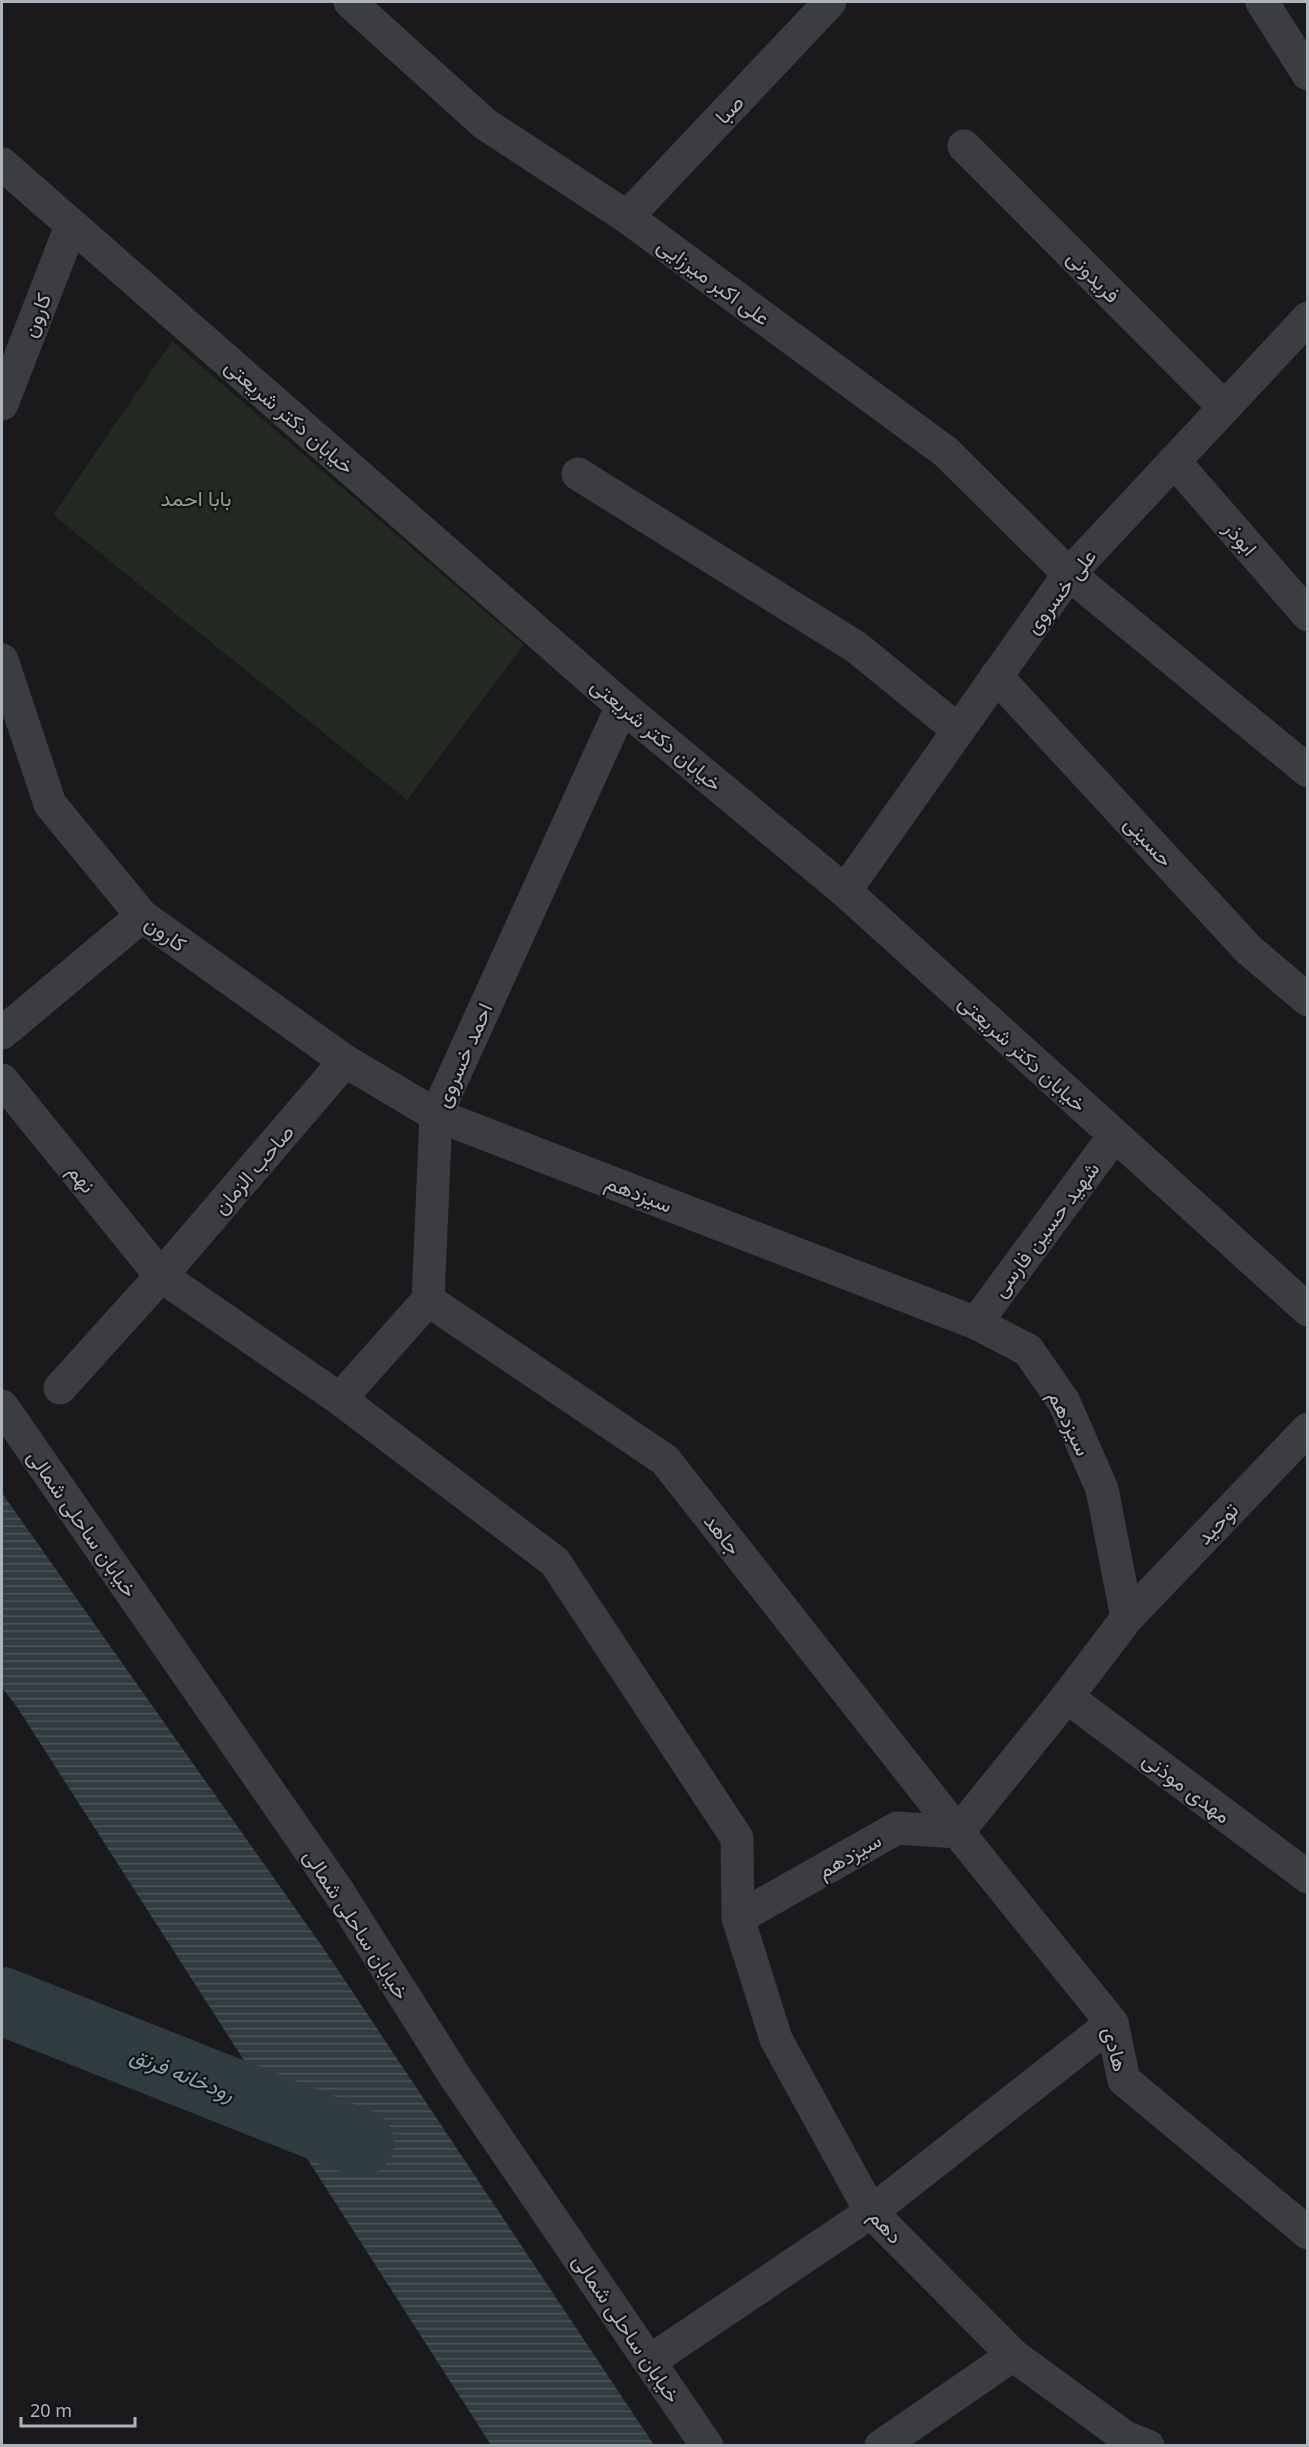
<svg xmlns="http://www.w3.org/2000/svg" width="1309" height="2447" viewBox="0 0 1309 2447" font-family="'Noto Sans',Vazirmatn,sans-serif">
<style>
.green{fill:#222a22}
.water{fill:url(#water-rules)}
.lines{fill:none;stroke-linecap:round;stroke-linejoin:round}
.river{stroke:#313c40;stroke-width:68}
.minor{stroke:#3b3d41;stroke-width:33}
.labels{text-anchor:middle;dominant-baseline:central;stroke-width:4.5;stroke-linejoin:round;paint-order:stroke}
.street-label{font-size:21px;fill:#adb4bb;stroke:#151517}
.park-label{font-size:21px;fill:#8aa486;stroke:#151517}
.water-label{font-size:22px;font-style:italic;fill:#87a7b3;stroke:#151517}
</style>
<defs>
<pattern id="water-rules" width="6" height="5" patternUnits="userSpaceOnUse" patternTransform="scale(1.5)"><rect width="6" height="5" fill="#313c40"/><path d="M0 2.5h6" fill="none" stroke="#4c565a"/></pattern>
</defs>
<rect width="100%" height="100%" fill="#1a1a1c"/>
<!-- green -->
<path class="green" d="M172,341L524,645L407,800L53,515Z"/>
<!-- water -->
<path class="water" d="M2,1493L324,1949L654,2445H491L17,1707L2,1688Z"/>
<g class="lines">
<!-- river -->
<path class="river" d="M2,2001L360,2143"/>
<!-- minor -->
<g class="minor">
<path d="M350,2L485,124L627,217L946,452L1069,574L1308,771"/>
<path d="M1262,2L1308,74"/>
<path d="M964,146L1224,407"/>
<path d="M2,164L622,706L845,891L1308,1310"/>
<path d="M627,217L830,2"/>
<path d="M2,404L71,226"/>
<path d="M1174,461L1308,615"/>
<path d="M578,474L856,647L958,730"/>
<path d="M2,660L50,804L142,916L345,1061L436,1115L976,1323L1028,1350L1064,1402L1102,1489L1127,1618L1067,1697L958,1832L897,1828L738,1918"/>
<path d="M996,676L1249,950L1308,1000"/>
<path d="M845,891L1069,574L1308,318"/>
<path d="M2,1033L142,916"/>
<path d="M2,1080L161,1276L340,1399L555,1562L737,1838L738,1918L776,2039L871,2212L1013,2355L1125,2437L1148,2446"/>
<path d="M428,1300L665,1460L958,1832L1112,2023L1124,2080L1308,2233"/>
<path d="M976,1323L1114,1136"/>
<path d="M60,1388L161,1276L345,1061"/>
<path d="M340,1399L428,1300L436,1115L622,706"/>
<path d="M2,1406L338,1891L454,2075L707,2446"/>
<path d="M1127,1618L1308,1429"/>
<path d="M1067,1697L1308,1877"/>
<path d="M650,2361L871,2212L1112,2023"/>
<path d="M881,2446L1013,2355"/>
</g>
</g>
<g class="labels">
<!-- street labels -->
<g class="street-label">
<text transform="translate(729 109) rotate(-47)">صبا</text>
<text transform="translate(1094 276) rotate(45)">فریدونی</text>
<text transform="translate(714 281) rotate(36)">علی اکبر میرزایی</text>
<text transform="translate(36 315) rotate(-69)">کارون</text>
<text transform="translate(290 416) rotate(41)">خیابان دکتر شریعتی</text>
<text transform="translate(1241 538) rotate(49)">ابوذر</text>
<text transform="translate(1060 591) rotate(-52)">علی خسروی</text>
<text transform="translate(657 734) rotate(40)">خیابان دکتر شریعتی</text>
<text transform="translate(1149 841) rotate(47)">حسینی</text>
<text transform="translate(166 933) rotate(36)">کارون</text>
<text transform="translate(1023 1053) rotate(42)">خیابان دکتر شریعتی</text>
<text transform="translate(463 1055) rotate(-66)">احمد خسروی</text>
<text transform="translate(253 1169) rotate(-49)">صاحب الزمان</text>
<text transform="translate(82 1178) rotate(51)">نهم</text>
<text transform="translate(639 1193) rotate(21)">سیزدهم</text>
<text transform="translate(1045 1229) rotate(-53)">شهید حسین فارسی</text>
<text transform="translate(1070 1423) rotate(64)">سیزدهم</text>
<text transform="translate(83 1523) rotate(55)">خیابان ساحلی شمالی</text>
<text transform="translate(1217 1523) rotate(-46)">توحید</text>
<text transform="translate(723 1534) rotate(52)">جاهد</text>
<text transform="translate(1187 1787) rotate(37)">مهدی موذنی</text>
<text transform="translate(849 1855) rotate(-30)">سیزدهم</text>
<text transform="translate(357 1924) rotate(57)">خیابان ساحلی شمالی</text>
<text transform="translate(1116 2049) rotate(75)">هادی</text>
<text transform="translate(886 2226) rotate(47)">دهم</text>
<text transform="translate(627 2328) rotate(56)">خیابان ساحلی شمالی</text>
</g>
<!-- park labels -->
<g class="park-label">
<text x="196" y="498">بابا احمد</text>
</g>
<!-- water labels -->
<g class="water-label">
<text transform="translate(183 2073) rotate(22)">رودخانه فرنق</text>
</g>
</g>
<!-- border -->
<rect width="1309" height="2447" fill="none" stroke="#adb4bb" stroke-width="6"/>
<!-- scale -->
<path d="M21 2417v9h114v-9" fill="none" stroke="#adb4bb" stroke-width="3"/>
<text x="30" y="2417" font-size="18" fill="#adb4bb" stroke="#151517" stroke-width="4.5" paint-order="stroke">20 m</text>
</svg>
